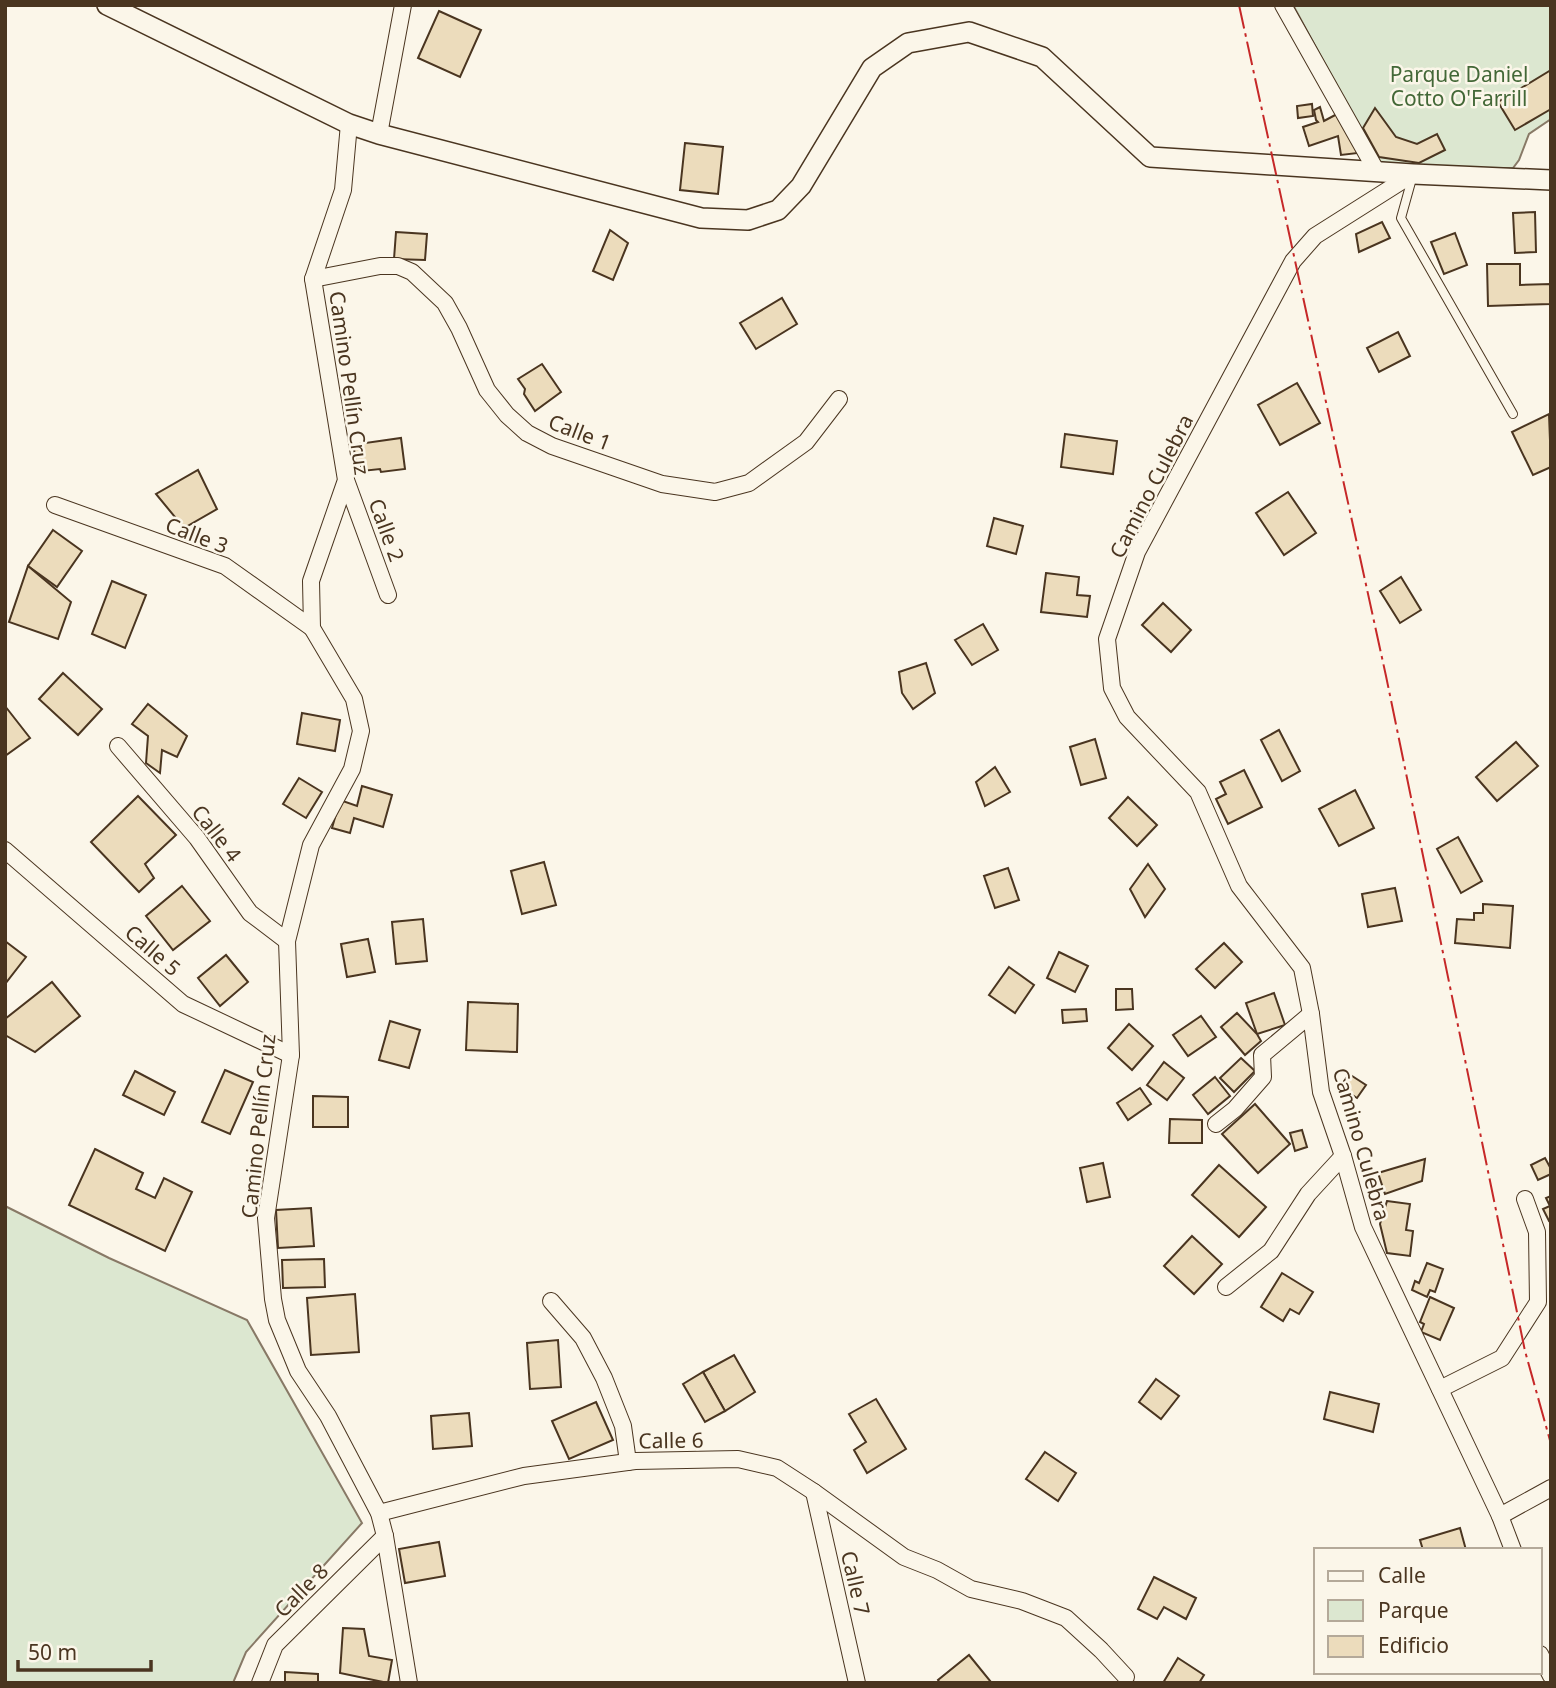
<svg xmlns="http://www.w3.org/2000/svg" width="1556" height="1688" viewBox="0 0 1556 1688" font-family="'Noto Sans',sans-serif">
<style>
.green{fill:#dce7d0;stroke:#887966;stroke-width:2}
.building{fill:#ecdcbc;stroke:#4a3520;stroke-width:2}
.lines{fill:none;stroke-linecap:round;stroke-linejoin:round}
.service-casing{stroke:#4a3520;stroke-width:10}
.minor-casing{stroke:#4a3520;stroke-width:18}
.tertiary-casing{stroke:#4a3520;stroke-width:22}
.service{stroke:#fbf6e9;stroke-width:8}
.minor{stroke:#fbf6e9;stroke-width:16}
.tertiary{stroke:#fbf6e9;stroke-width:19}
.power{stroke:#c62828;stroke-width:2;stroke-dasharray:24 5 3.5 5;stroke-linecap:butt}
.labels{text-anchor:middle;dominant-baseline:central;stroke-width:5;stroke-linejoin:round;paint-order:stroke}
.park-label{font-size:21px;fill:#436837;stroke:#fbf6e9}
.street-label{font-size:21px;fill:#4a3520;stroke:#fbf6e9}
</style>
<rect width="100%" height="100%" fill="#fbf6e9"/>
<!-- green -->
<g class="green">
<path d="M1293,5H1551V119L1529,134L1519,160L1513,168L1471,170L1379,164Z"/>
<path d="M5,1206L109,1258L247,1320L362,1523L246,1652L233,1683H5Z"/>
</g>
<!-- building -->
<g class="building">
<path d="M439,11L481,30L460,77L418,58Z"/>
<path d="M1551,70V109L1515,130L1498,102Z"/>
<path d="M1312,104L1313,116L1298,118L1297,106Z"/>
<path d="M1320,107L1324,121L1339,113L1358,153L1341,155L1338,136L1309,146L1303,127L1318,122L1316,120L1314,110Z"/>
<path d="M1375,108L1396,137L1417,144L1437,134L1445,150L1419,163L1379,157L1363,128Z"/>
<path d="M685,143L723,147L718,194L680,190Z"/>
<path d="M1535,212L1536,252L1515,253L1513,213Z"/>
<path d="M1382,222L1390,238L1359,252L1356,234Z"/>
<path d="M610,230L628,243L613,280L593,271Z"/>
<path d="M396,232L427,234L425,260L394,259Z"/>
<path d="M1455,233L1467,265L1444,274L1431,242Z"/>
<path d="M1487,264H1520V285L1551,284V304L1488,306Z"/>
<path d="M782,298L797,324L756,349L740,323Z"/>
<path d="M1398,332L1410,356L1379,372L1367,348Z"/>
<path d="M542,364L561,392L535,411L524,394L525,389L518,379Z"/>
<path d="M1297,383L1320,423L1280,445L1258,405Z"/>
<path d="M1549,414L1551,467L1533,475L1512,432Z"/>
<path d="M1065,434L1117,441L1113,474L1061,467Z"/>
<path d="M401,438L405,469L381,472L380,469L362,471L360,461L356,462L354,449L358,448V444Z"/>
<path d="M198,470L217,509L184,528L156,494Z"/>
<path d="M1288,492L1316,533L1284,555L1256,513Z"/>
<path d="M994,518L1023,526L1016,554L987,546Z"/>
<path d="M53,530L82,551L57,587L28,566Z"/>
<path d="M28,566L71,602L58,639L9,622Z"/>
<path d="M1046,573L1079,577L1077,595L1090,596L1087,617L1041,612Z"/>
<path d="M1401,577L1421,610L1400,623L1380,591Z"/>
<path d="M112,581L146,595L125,648L92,634Z"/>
<path d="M1163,603L1191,630L1171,652L1142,625Z"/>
<path d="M983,624L998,650L972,665L955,640Z"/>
<path d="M926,663L935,693L913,709L902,693L899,672Z"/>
<path d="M63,673L102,709L78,735L39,699Z"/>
<path d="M148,704L187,736L177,757L162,750L160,773L146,763L148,736L132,724Z"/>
<path d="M5,706L30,738L5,756Z"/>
<path d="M302,713L340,720L335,751L297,744Z"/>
<path d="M1279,730L1300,771L1282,781L1261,740Z"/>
<path d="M1095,739L1106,778L1081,785L1070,747Z"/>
<path d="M1516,742L1538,766L1497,801L1476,777Z"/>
<path d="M995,767L1010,792L985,806L976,782Z"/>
<path d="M1244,770L1262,807L1228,824L1216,799L1226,794L1220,782Z"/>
<path d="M299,778L322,792L306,818L283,804Z"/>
<path d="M362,786L392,795L383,827L354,818L350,833L332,828L340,800L357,806Z"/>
<path d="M1355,790L1374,828L1339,846L1319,809Z"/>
<path d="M138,796L176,835L145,864L154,878L139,892L91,842Z"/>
<path d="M1128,797L1157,825L1137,846L1109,818Z"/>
<path d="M1458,837L1482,881L1461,893L1437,849Z"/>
<path d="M544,862L556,905L522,914L511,871Z"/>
<path d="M1148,864L1165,889L1145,917L1130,889Z"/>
<path d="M1008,868L1019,900L995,908L984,876Z"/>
<path d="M182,886L210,921L173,950L146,916Z"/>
<path d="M1395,888L1402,921L1368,927L1362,894Z"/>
<path d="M1483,904L1513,906L1510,948L1455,943L1457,919L1474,920V913H1483Z"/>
<path d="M423,919L427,961L396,964L392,922Z"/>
<path d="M368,939L375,972L347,977L341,944Z"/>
<path d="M5,941L26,957L5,984Z"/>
<path d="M1224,943L1242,962L1215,988L1196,969Z"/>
<path d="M1059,952L1088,966L1075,992L1047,978Z"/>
<path d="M226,955L248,982L220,1006L198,978Z"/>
<path d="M1009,967L1034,985L1015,1013L989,995Z"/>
<path d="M52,982L80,1016L35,1052L5,1035V1019Z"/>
<path d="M1116,989H1132L1133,1009L1116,1010Z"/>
<path d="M1274,993L1285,1025L1257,1034L1246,1003Z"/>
<path d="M468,1002L518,1004L517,1052L466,1050Z"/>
<path d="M1086,1009L1087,1021L1063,1023L1062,1010Z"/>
<path d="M1237,1013L1257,1034L1261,1041L1245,1055L1221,1027Z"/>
<path d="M1201,1016L1216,1037L1188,1056L1173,1035Z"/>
<path d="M390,1021L420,1030L409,1068L379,1060Z"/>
<path d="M1129,1024L1153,1046L1132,1070L1108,1048Z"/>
<path d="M1241,1058L1255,1071L1234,1092L1220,1078Z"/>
<path d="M1164,1062L1184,1078L1167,1100L1147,1085Z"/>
<path d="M225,1070L253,1082L230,1134L202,1122Z"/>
<path d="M135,1071L175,1092L164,1115L123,1095Z"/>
<path d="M1349,1074L1366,1085L1357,1098L1340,1087Z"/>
<path d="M1215,1077L1230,1096L1208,1114L1193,1095Z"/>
<path d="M1140,1088L1151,1104L1128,1120L1117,1103Z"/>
<path d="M313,1096L348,1097V1127H313Z"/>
<path d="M1255,1104L1290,1144L1258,1173L1222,1134Z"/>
<path d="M1170,1119L1202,1120V1143H1169Z"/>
<path d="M1302,1130L1307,1147L1295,1151L1290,1133Z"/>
<path d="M95,1149L143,1173L136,1189L155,1198L164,1178L192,1192L165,1251L69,1205Z"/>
<path d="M1545,1158L1551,1169V1174L1538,1180L1531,1165Z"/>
<path d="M1425,1159L1422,1181L1385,1194L1378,1173Z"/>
<path d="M1103,1163L1110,1197L1087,1202L1080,1168Z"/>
<path d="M1219,1165L1266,1207L1239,1237L1192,1195Z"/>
<path d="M1551,1196V1220L1549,1221L1543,1209L1550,1206L1546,1198Z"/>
<path d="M1387,1201L1410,1204L1406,1230L1413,1231L1410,1256L1387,1253L1380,1224Z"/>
<path d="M311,1208L314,1246L278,1248L276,1210Z"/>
<path d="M1192,1236L1222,1264L1194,1294L1164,1266Z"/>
<path d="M324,1259L325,1287L283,1288L282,1260Z"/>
<path d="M1427,1263L1443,1269L1435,1292L1430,1290L1427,1297L1412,1290L1415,1281L1419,1283Z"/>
<path d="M1282,1273L1313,1292L1299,1314L1290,1309L1283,1321L1261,1307Z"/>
<path d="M355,1294L359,1352L311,1355L307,1298Z"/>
<path d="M1430,1297L1454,1308L1440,1340L1421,1332L1424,1324L1420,1322Z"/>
<path d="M558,1340L561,1387L530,1389L527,1343Z"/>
<path d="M734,1355L755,1392L725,1411L703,1372Z"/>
<path d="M703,1372L725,1411L705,1422L683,1384Z"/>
<path d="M1156,1379L1179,1396L1161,1419L1139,1402Z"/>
<path d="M1330,1392L1379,1404L1373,1432L1324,1419Z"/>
<path d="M876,1399L906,1449L867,1473L854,1450L866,1442L849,1414Z"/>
<path d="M596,1402L613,1440L569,1459L552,1421Z"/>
<path d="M469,1413L472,1446L433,1449L431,1416Z"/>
<path d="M1045,1452L1076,1473L1058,1501L1026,1479Z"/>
<path d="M1460,1528L1466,1550H1423L1420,1540Z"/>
<path d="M439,1542L445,1576L405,1583L399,1549Z"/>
<path d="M1154,1577L1196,1598L1186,1619L1164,1607L1157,1619L1138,1609Z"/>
<path d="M343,1628L364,1629L369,1656L392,1660L388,1683L340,1673Z"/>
<path d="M969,1655L991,1682L940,1683L938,1680Z"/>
<path d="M1178,1658L1204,1675L1199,1683H1163Z"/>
<path d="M285,1672L318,1674V1683H285Z"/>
</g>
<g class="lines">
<!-- service casing -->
<g class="service-casing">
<path id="service" d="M1413,175L1401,218L1513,414"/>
</g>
<!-- minor casing -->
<g class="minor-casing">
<g id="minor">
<path d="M1283,5L1377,172"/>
<path d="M349,124L343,190L313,279L346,480L311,581L312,628L354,699L361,731L352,769L311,845L287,941L291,1055L266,1218L273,1299L277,1320L298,1371L328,1416L379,1513L385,1536L409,1683"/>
<path d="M379,134L403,5"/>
<path d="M1413,174L1315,236L1293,261L1137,552L1107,639L1112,688L1127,717L1198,792L1239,886L1302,968L1311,1014L1321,1092L1343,1156L1363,1227L1500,1516L1513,1550"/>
<path d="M313,279L380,266H398L412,272L445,303L459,328L487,390L507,415L527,433L552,446L662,484L715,492L749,483L806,442L839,399"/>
<path d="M346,480L388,595"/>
<path d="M55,505L225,566L312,628"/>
<path d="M118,746L197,838L250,913L287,941"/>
<path d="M5,850L183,1004L291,1055"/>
<path d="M1216,1124L1235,1109L1263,1077L1262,1055L1311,1014"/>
<path d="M1226,1287L1271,1251L1308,1194L1343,1156"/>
<path d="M551,1301L583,1338L604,1378L623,1426L628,1462"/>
<path d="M1440,1389L1502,1358L1538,1302L1537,1232L1525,1199"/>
<path d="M814,1492L857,1683"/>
<path d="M379,1513L524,1476L635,1461L738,1459L777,1468L814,1492L904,1557L937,1570L971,1589L1022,1601L1066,1618L1101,1650L1126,1677"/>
<path d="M1500,1516L1551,1488"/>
<path d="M1540,1654L1551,1676"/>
<path d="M260,1683L275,1645L385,1536"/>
</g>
</g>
<!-- tertiary casing -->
<g class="tertiary-casing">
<path id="tertiary" d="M107,5L349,124L379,134L701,218L748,220L778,210L801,186L872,68L908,43L969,32L1042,57L1150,157L1413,174L1551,180"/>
</g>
<!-- service -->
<use href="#service" class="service"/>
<!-- minor -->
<use href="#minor" class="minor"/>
<!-- tertiary -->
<use href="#tertiary" class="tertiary"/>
<!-- power -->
<path class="power" d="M1239,5L1386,676L1525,1351L1551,1444"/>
</g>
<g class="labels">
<!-- park labels -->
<g class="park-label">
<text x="1459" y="74">Parque Daniel<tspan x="1459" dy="24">Cotto O'Farrill</tspan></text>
</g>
<!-- street labels -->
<g class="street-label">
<text transform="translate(350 383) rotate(82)">Camino Pellín Cruz</text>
<text transform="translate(580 432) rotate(21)">Calle 1</text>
<text transform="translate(1151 486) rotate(-63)">Camino Culebra</text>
<text transform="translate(387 530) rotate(70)">Calle 2</text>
<text transform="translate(197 535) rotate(21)">Calle 3</text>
<text transform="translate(217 833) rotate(52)">Calle 4</text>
<text transform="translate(153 950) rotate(41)">Calle 5</text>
<text transform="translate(258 1126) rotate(-84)">Camino Pellín Cruz</text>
<text transform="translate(1362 1144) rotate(74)">Camino Culebra</text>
<text transform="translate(671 1440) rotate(-1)">Calle 6</text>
<text transform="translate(856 1583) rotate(77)">Calle 7</text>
<text transform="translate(301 1590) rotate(-45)">Calle 8</text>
</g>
</g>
<!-- border -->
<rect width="1556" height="1688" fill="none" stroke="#4a3520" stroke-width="14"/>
<!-- legend -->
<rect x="1314" y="1548" width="228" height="126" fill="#fbf6e9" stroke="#b4a999" stroke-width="2"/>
<rect x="1328" y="1571" width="35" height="10" fill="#fbf6e9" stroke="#b4a999" stroke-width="2"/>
<text x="1378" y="1583" font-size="21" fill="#4a3520">Calle</text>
<rect x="1328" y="1600" width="35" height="21" fill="#dce7d0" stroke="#b4a999" stroke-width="2"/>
<text x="1378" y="1618" font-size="21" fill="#4a3520">Parque</text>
<rect x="1328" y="1636" width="35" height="21" fill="#ecdcbc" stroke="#b4a999" stroke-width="2"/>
<text x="1378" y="1653" font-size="21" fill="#4a3520">Edificio</text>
<!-- scale -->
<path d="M18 1660v10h133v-10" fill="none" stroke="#4a3520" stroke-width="3.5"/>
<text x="28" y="1660" font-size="21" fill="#4a3520" stroke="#fbf6e9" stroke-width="5" paint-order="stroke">50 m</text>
</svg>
